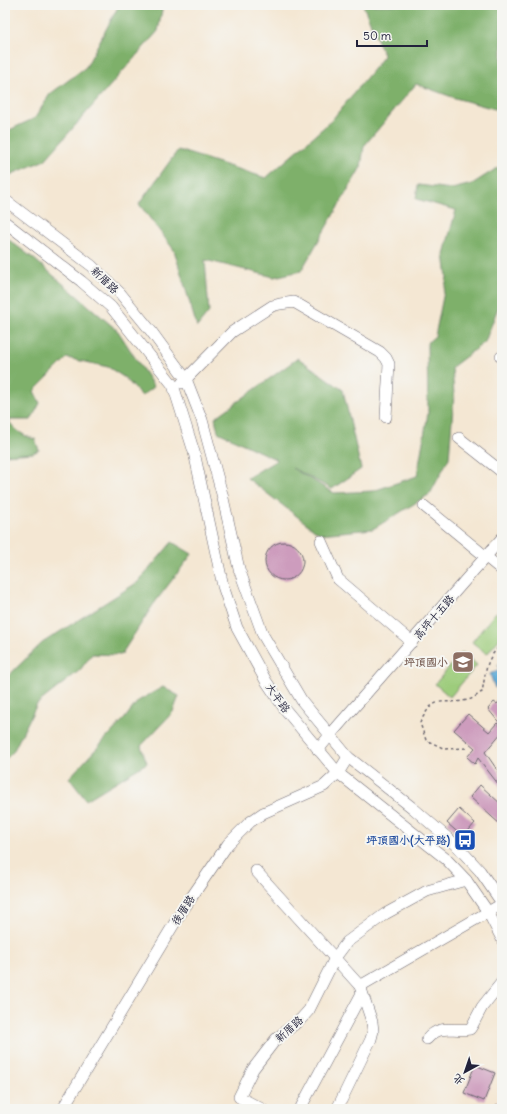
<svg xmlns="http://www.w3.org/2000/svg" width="507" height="1114" viewBox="0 0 507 1114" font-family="Delius,'LXGW WenKai TC',sans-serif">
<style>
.green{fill:#9dcc7b;stroke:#60775b}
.forest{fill:#7eb06b;stroke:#506953}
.water{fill:#5eacd8;stroke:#40678a}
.building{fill:#cd9cbd}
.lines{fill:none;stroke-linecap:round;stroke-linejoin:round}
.minor-casing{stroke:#6c6770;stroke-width:12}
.path{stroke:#6c6770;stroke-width:1.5;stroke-dasharray:3 3;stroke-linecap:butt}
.minor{stroke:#fff;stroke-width:11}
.labels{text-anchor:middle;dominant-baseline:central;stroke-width:4;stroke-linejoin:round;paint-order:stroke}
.street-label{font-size:11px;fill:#22223b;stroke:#f6f6f2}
.education-label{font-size:11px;font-weight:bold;fill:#785e54;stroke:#f6f6f2;text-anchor:end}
.transit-label{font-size:11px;font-weight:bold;fill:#164399;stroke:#f6f6f2;text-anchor:end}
</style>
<rect width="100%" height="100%" fill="#f6f6f2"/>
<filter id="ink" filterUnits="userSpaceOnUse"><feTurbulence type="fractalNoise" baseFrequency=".025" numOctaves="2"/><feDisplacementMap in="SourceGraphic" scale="8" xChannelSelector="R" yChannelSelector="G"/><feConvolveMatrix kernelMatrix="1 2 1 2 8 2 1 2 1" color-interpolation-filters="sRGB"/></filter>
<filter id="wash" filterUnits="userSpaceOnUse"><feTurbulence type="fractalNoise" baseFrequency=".012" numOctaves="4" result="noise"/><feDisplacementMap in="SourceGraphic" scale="16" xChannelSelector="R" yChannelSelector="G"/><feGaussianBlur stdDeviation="0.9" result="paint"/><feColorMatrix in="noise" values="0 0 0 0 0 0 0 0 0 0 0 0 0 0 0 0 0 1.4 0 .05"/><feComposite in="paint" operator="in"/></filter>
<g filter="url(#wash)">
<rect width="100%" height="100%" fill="#f4e7d3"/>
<!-- green -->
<g class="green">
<path d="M496,612L502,617V636L487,654L472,642Z"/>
<path d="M462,652L477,665L450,697L435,684Z"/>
</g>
<!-- forest -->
<g class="forest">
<path d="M119,5H163L158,31L45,160L5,177V132L35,118L50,94L86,67Z"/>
<path d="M363,5H502V111L455,98L416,84L364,146L361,167L301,271L274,277L205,260L209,312L197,327L174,250L139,204L178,150L266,178L331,121L384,56Z"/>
<path d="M502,165V297L485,342L452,367L454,395L449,458L430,494L373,529L320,534L247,478L277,460L218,432L215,418L298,358L343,390L361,469L332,489L292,468L334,493L373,491L417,476L428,413L427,343L435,336L447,277L444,254L456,210L416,199L418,185L452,189L472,184Z"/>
<path d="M5,237L33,258L118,331L154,387L142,396L125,378L108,367L67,358L34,391L40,403L31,420H8C14,429 24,437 35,439L39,450L33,453L5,455V337L7,332L5,331Z"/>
<path d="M172,542L192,554L153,605L121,655L92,654L80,670L37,704L13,752L5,760V679L42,643L138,582Z"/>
<path d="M163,687L179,696L173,712L141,746L147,763L86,800L69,778L125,718L138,701Z"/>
</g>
<!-- water -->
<path class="water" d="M502,664V685L495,688L490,674L499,670L498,665Z"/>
<g id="blocks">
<!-- building -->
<g class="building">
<circle cx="284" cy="561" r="19"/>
<path d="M502,698V726L488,709L494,702L497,704Z"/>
<path d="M468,714L489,732L497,723L502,728V732L485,752L502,777V789L478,758L475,764L467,757L475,748L454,730Z"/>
<path d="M480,785L502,805V826L470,797Z"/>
<path d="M459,809L475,823L463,837L447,823Z"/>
<path d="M475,1065L495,1073L484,1101L464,1093Z"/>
</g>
</g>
</g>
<g filter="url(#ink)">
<use href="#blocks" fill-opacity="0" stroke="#6c6770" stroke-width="1"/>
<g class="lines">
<!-- minor casing -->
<g class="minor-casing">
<g id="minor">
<path d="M5,200L92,266L120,293L151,331L186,379L202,420L222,494L239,569L263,635L302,701L348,757L414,809L458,847L480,871L502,903"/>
<path d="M5,222L81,281L111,307L173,385L194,452L223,586L237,628L266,681L284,708L338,773L446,859L466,880L488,912L502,939"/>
<path d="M501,357H502"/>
<path d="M182,383L232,332L272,306L280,304L294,302L380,352L386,358L389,364L386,417"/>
<path d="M459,438L502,472"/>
<path d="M424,506L502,570"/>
<path d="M321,541L338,579L412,642"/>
<path d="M318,750L330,735L502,538"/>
<path d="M256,871L360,986L372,1022L373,1031L371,1039L337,1109"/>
<path d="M360,986L502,904"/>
<path d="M427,1039C441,1023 452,1032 470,1029L472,1026L482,1007L502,982"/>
<path d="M64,1109L66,1103L180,914L228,844L250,822L263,813L324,786L338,773L348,757"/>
<path d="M262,1109L239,1097L253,1069L276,1039L301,1019L309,1010L335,958L347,942L385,914L427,891L466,880"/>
<path d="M300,1109L362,993"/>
<path d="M501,1109H502"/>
</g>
</g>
<!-- path -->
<path class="path" d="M466,748L445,749L426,740L420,723C435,692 442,706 468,700C473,699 478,694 482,692C486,673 485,657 502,645"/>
<!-- minor -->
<use href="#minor" class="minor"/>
</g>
</g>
<!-- icons -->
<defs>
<g id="school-square" transform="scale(1.15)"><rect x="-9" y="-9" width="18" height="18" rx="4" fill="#8d6e63" stroke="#f6f6f2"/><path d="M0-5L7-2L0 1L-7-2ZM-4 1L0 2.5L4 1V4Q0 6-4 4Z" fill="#fff"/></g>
<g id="bus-square" transform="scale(1.15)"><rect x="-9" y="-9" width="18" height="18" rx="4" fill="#1a4fb4" stroke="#f6f6f2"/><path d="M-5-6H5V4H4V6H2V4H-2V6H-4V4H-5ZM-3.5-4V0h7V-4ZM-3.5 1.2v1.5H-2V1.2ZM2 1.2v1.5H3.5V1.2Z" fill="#fff"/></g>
</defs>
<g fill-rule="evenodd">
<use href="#school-square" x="463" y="662"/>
<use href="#bus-square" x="465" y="840"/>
</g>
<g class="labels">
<!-- street labels -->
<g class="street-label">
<text transform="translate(105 280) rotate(44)">新厝路</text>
<text transform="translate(434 617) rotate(-49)">高坪十五路</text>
<text transform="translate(278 698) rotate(55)">大平路</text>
<text transform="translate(183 910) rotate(-57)">後厝路</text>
<text transform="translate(289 1029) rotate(-42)">新厝路</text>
</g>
<!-- education labels -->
<g class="education-label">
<text x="448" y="662">坪頂國小</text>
</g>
<!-- transit labels -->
<g class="transit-label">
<text x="450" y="840">坪頂國小(大平路)</text>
</g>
</g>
<!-- margin -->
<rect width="507" height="1114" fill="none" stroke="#f6f6f2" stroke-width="20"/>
<!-- north arrow -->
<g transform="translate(465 1072) rotate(220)" stroke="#f6f6f2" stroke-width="3" paint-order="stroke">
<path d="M0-3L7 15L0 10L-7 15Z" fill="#22223b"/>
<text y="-6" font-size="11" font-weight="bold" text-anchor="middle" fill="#22223b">北</text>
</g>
<!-- scale -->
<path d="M357 40v6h70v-6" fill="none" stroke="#22223b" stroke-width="2"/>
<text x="363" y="40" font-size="12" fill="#22223b" stroke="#f6f6f2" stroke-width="3" paint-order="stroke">50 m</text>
</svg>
